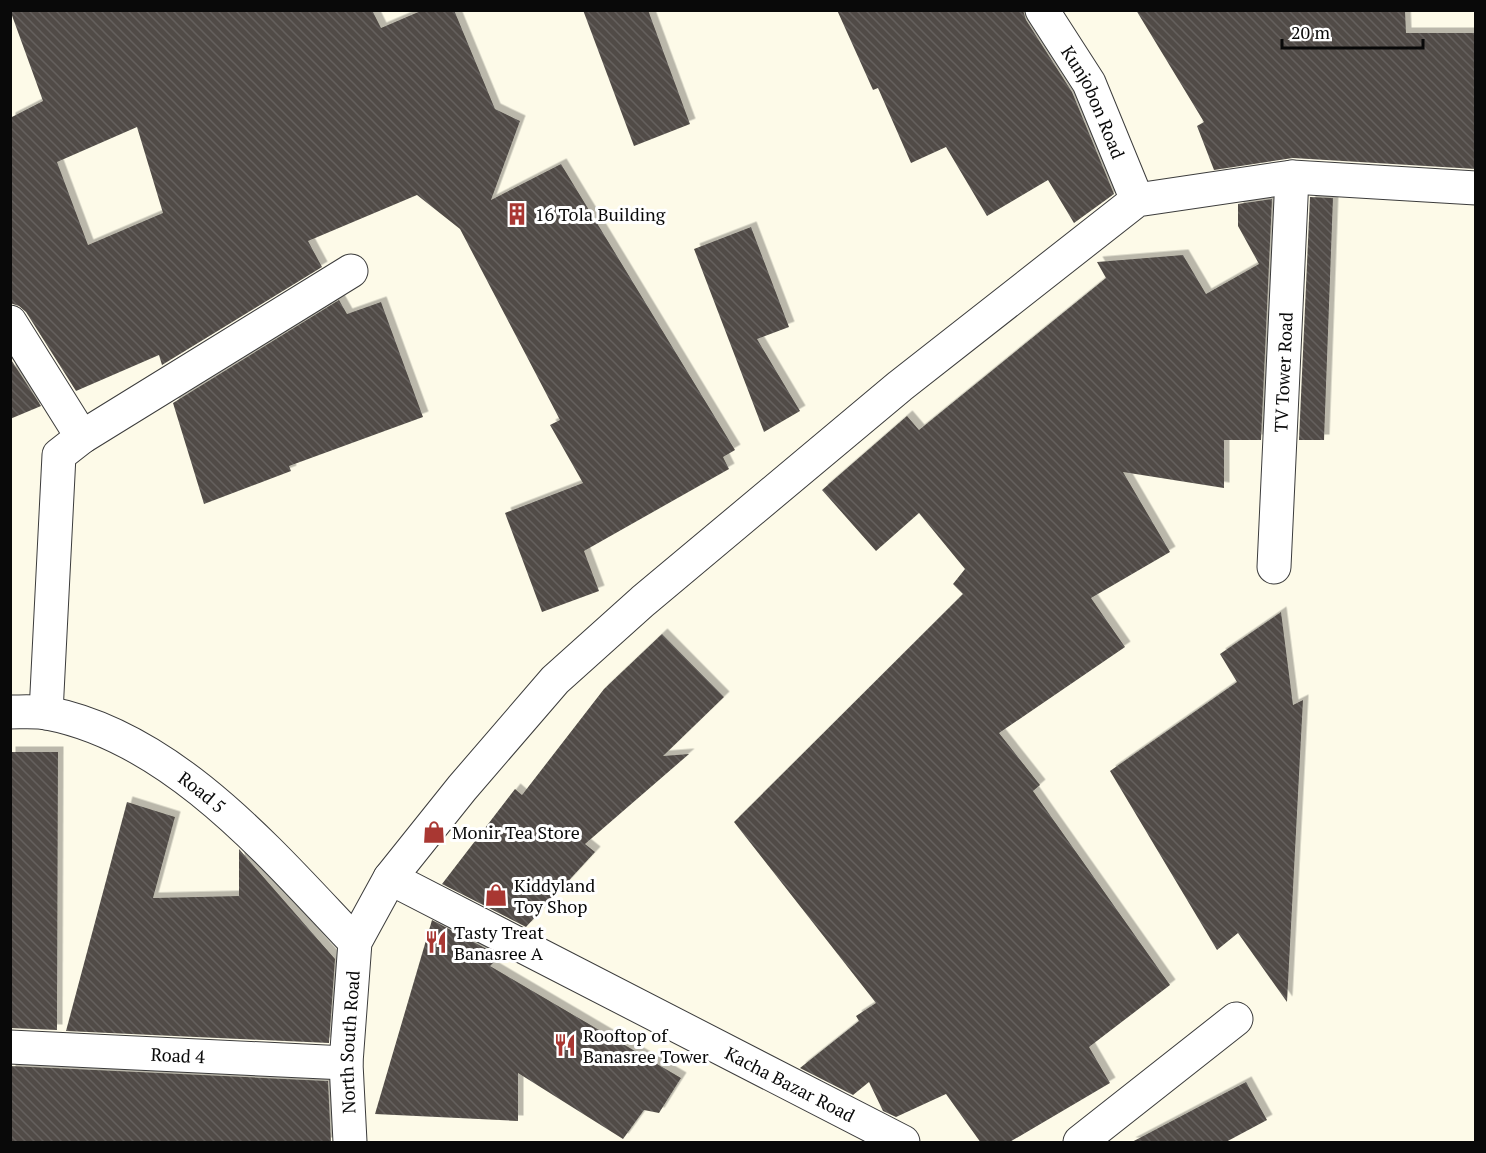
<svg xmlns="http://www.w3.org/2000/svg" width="1486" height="1153" viewBox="0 0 1486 1153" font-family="'PT Serif',serif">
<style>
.building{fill:url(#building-back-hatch);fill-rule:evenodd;filter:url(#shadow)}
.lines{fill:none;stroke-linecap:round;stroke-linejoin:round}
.minor-casing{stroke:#3c3c3c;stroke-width:35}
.minor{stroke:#fff;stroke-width:33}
.labels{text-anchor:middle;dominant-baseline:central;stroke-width:6;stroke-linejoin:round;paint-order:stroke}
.street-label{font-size:18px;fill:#090909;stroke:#fff}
.poi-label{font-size:18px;fill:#090909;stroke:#fff;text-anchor:start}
</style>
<defs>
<pattern id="building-back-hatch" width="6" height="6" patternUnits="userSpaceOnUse" patternTransform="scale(1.5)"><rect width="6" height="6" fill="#514c47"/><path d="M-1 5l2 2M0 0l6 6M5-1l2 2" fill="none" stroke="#65615d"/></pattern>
<filter id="shadow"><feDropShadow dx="5.5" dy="-5.5" stdDeviation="0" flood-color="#0004"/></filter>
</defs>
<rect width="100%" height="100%" fill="#fdfae8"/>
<!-- building -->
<g class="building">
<path d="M10,10H372L381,28L423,10H454L495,109L520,121L491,200L561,164L735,450L723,457L729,469L584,551L599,591L542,612L505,513L583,483L550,425L560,420L460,229L417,195L308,241L322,267L162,365L159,355L76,391L26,312L19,306L10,303V118L43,101ZM137,127L163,213L88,245L57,162Z"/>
<path d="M583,10H648L690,124L634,146Z"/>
<path d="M837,10H1023L1026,20L1072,92L1114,194L1074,223L1048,180L987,216L946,147L911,163L878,88L873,90Z"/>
<path d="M1136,10H1405L1406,33H1476V169L1293,158L1214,170L1197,126L1204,122Z"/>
<path d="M1310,197L1333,198L1324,440H1299Z"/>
<path d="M1272,199L1261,440H1224V488L1123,472L1170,552L1091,598L1125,647L999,733L1040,785L1033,791L1170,985L1089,1047L1110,1083L1008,1143H981L946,1094L896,1117L883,1111L869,1082L853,1095L800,1068L859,1021L856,1016L876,1003L734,822L963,594L953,584L965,569L919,513L876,551L822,490L907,416L919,430L1106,278L1097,262L1183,255L1206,294L1259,264L1238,226V204Z"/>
<path d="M751,227L789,327L757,339L800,411L764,432L694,249Z"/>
<path d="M339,300L347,314L381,302L423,417L289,466L291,471L204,504L173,403Z"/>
<path d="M10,358L41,406L10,419Z"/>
<path d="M1281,612L1293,705L1303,700L1287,1002L1238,933L1217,950L1110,771L1237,682L1220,654Z"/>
<path d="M662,634L724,697L663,756L689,754L585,844L595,852L526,927L442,884L515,789L522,795L604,689Z"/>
<path d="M10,752H58L57,1030L10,1028Z"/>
<path d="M127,802L175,817L153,898L239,896V849L335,959L329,1043L66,1031Z"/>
<path d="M432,920L500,956L490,966L681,1078L659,1113L644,1110L623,1139L518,1073V1121L375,1114Z"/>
<path d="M10,1066L328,1081L331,1143H10Z"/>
<path d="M1246,1082L1267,1120L1224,1143H1130Z"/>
</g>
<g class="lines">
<!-- minor casing -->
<g class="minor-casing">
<g id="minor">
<path id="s1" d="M1042,10L1089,83L1137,200"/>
<path d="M10,322L82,437"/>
<path id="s2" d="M1274,567L1292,177"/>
<path id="s3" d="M10,712C22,712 36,711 47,713C173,737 271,854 355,942"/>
<path d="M46,713L59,455L82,437L351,271"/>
<path id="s4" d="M390,878L903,1142"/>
<path id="s5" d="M10,1047L346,1063"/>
<path id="s6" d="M350,1142L346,1063L355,942L390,878L462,788L555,680L643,601L900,386L1137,200L1292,177L1476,188"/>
<path d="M1080,1142L1236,1019"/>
</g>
</g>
<!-- minor -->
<use href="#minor" class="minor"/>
</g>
<!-- icons -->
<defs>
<g id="building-bare" transform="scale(1.8)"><path d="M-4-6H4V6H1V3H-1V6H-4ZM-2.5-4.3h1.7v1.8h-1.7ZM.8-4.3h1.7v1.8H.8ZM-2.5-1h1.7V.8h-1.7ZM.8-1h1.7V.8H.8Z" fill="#a93732" stroke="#fff" stroke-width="2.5" paint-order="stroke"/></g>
<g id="shop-bare" transform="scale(1.8)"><path d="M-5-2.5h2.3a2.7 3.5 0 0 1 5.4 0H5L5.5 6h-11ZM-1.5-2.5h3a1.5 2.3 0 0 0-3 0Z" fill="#a93732" stroke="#fff" stroke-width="2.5" paint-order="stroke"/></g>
<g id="restaurant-bare" transform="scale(1.8)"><path d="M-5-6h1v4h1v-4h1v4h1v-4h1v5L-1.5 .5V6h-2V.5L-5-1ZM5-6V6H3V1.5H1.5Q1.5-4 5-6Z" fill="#a93732" stroke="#fff" stroke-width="2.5" paint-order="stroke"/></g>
</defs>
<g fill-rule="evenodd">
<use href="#building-bare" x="517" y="214"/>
<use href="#shop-bare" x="434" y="832"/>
<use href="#shop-bare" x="496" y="895"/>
<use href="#restaurant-bare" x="436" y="942"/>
<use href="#restaurant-bare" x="565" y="1045"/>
</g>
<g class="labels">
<!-- street labels -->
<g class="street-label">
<text stroke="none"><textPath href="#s1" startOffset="106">Kunjobon Road</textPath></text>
<text stroke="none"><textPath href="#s2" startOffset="195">TV Tower Road</textPath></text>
<text stroke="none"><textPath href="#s3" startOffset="213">Road 5</textPath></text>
<text stroke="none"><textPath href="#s6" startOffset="100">North South Road</textPath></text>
<text stroke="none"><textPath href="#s5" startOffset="168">Road 4</textPath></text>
<text stroke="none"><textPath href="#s4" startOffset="450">Kacha Bazar Road</textPath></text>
</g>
<!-- poi labels -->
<g class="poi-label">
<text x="535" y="214">16 Tola Building</text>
<text x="452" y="832">Monir Tea Store</text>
<text x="514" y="885">Kiddyland<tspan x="514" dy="21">Toy Shop</tspan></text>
<text x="454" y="932">Tasty Treat<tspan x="454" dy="21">Banasree A</tspan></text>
<text x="583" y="1035">Rooftop of<tspan x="583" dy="21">Banasree Tower</tspan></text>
</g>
</g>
<!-- border -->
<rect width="1486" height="1153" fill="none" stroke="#090909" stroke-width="24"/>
<!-- scale -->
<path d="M1282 39v9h141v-9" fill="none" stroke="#090909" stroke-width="3"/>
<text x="1291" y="39" font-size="18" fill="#090909" stroke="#ffffff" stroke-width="4.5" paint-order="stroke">20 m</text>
</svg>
